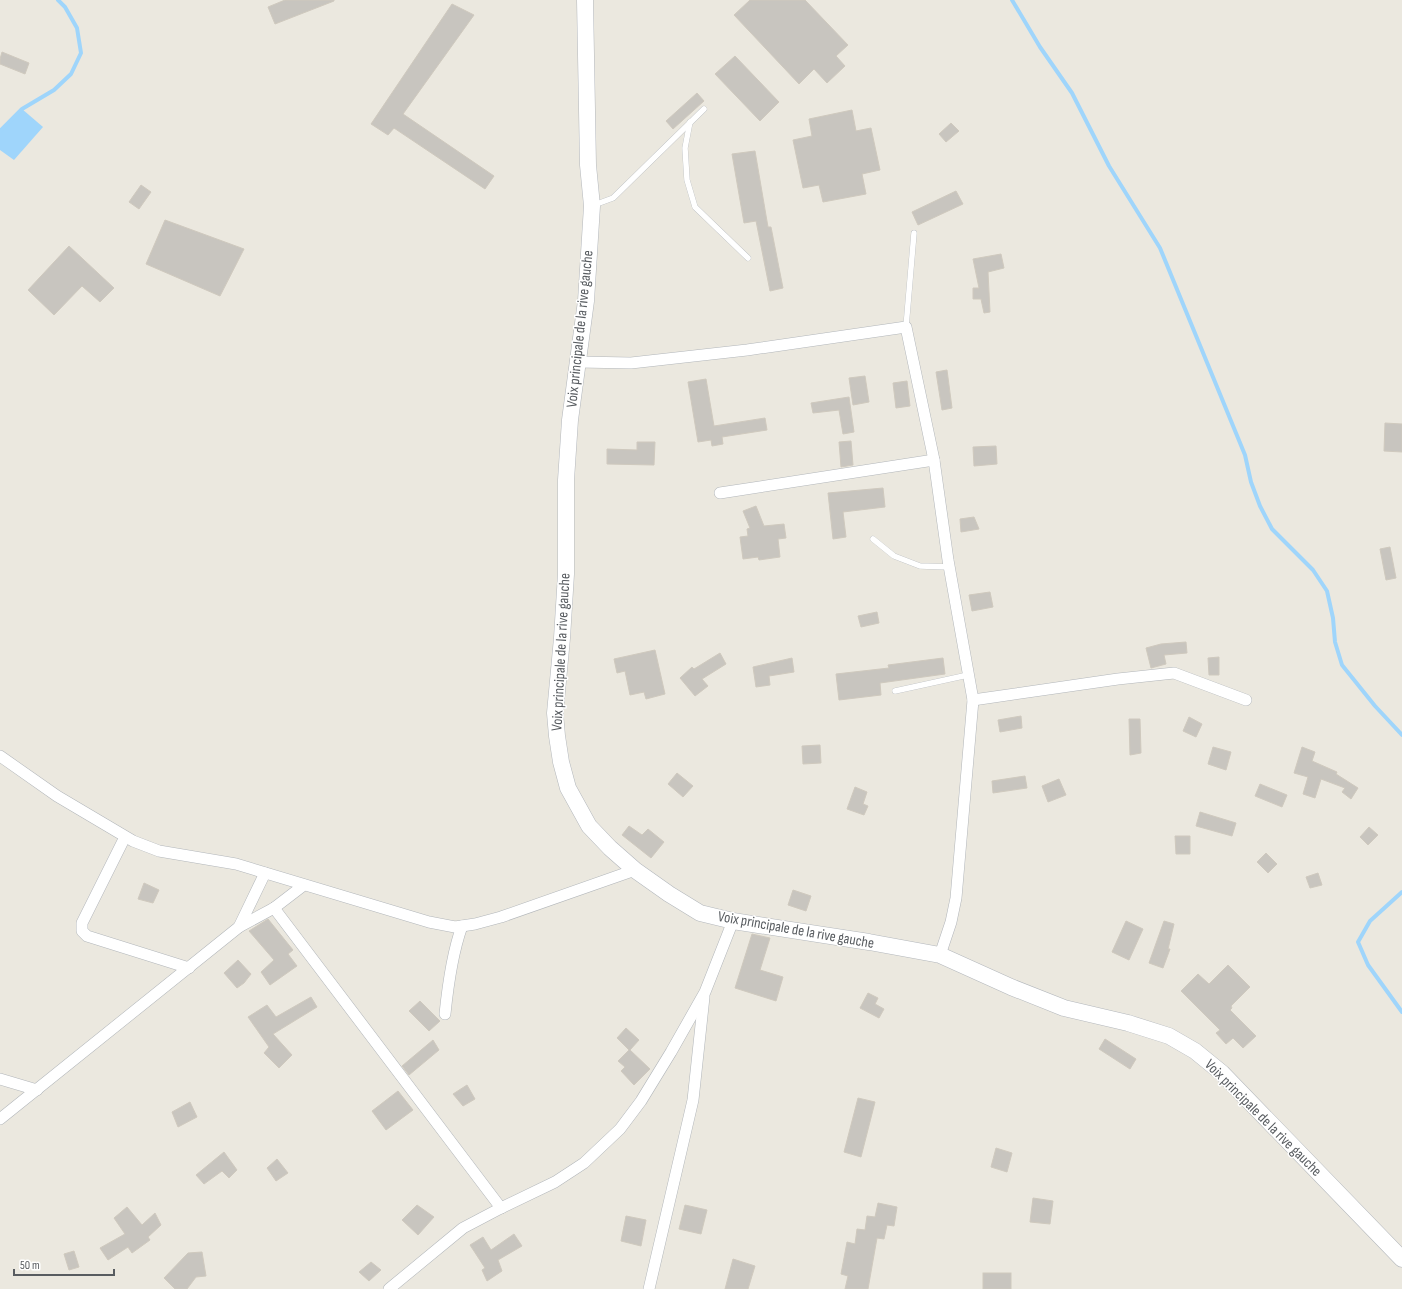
<svg xmlns="http://www.w3.org/2000/svg" width="1402" height="1289" viewBox="0 0 1402 1289" font-family="'Sofia Sans Condensed',sans-serif">
<style>
.water{fill:#9fd5fb}
.lines{fill:none;stroke-linecap:round;stroke-linejoin:round}
.stream{stroke:#9fd5fb;stroke-width:4}
.building{fill:#c8c5bf;stroke:#cfc9be}
.lane-casing{stroke:#b2b6ba;stroke-width:6}
.street-casing{stroke:#b2b6ba;stroke-width:12}
.secondary-casing{stroke:#b3b7bc;stroke-width:17}
.lane{stroke:#fff;stroke-width:5.5}
.street{stroke:#fff;stroke-width:11}
.secondary{stroke:#fff;stroke-width:16}
.labels{text-anchor:middle;dominant-baseline:central;stroke-width:3;stroke-linejoin:round;paint-order:stroke}
.street-label{font-size:15px;fill:#585c60;stroke:#fff}
</style>
<rect width="100%" height="100%" fill="#ebe8df"/>
<!-- water -->
<path class="water" d="M22,109L43,127L14,160L0,150V131Z"/>
<g class="lines">
<!-- stream -->
<g class="stream">
<path d="M1012,0L1040,47L1072,93L1109,166L1160,248L1245,455L1251,482L1260,506L1272,529L1313,570L1327,591L1333,618L1335,642L1342,665L1375,706L1402,735"/>
<path d="M0,131L22,109L54,90L71,74L81,53L77,28L65,7L58,0"/>
<path d="M1402,892L1370,921L1358,942L1368,965L1402,1012"/>
</g>
</g>
<!-- building -->
<g class="building">
<path d="M285,0H334V1L275,24L268,7Z"/>
<path d="M750,0H805L848,45L836,56L845,66L827,83L814,69L799,84L734,15Z"/>
<path d="M452,4L474,15L403,114L494,176L485,189L394,128L388,135L371,124Z"/>
<path d="M2,52L29,63L25,74L0,64V59Z"/>
<path d="M735,56L779,102L760,121L715,74Z"/>
<path d="M697,93L704,101L673,129L666,121Z"/>
<path d="M852,110L856,131L871,128L880,170L862,174L866,194L823,202L819,185L803,188L793,140L812,136L809,119Z"/>
<path d="M951,123L959,131L946,142L939,134Z"/>
<path d="M755,151L768,227H771L783,288L770,291L756,221L744,223L732,154Z"/>
<path d="M141,185L151,192L139,209L129,202Z"/>
<path d="M956,191L963,204L918,225L912,212Z"/>
<path d="M165,220L244,249L220,296L146,264Z"/>
<path d="M69,246L114,288L100,302L82,286L54,315L28,290Z"/>
<path d="M1001,254L1004,268L988,272L990,312L984,313L981,299H973V288H979L973,259Z"/>
<path d="M947,370L952,408L942,410L936,372Z"/>
<path d="M865,376L869,402L853,405L849,378Z"/>
<path d="M706,379L714,426L765,418L767,430L722,437L723,444L712,446L711,440L698,442L688,382Z"/>
<path d="M907,381L910,406L896,408L893,383Z"/>
<path d="M849,397L854,432L843,434L839,410L813,413L811,403Z"/>
<path d="M1385,423L1402,424V452L1384,451Z"/>
<path d="M851,441L853,465L841,467L839,442Z"/>
<path d="M637,442H655L654,465L607,464V449L637,450Z"/>
<path d="M996,446L997,464L974,466L973,447Z"/>
<path d="M883,488L885,507L843,512L846,537L833,539L828,493Z"/>
<path d="M756,506L764,526L784,524L786,538L778,539L780,557L759,560L758,557L743,559L740,537L748,536L747,529L750,528L743,511Z"/>
<path d="M974,517L979,529L961,532L960,519Z"/>
<path d="M1390,547L1396,578L1386,580L1380,549Z"/>
<path d="M990,592L993,607L972,611L969,595Z"/>
<path d="M877,612L879,623L861,627L858,616Z"/>
<path d="M1186,642L1187,653L1164,655L1166,664L1151,668L1146,648L1161,644Z"/>
<path d="M655,650L665,694L646,699L644,692L630,695L625,671L617,673L614,659Z"/>
<path d="M720,653L726,664L702,679L708,686L695,696L680,678L692,667L694,669Z"/>
<path d="M1219,657V675H1209L1208,658Z"/>
<path d="M792,658L794,672L769,676L770,685L756,687L753,667Z"/>
<path d="M943,658L945,674L880,683L881,695L839,700L836,674L889,668L888,665Z"/>
<path d="M1021,716L1022,728L1000,732L998,720Z"/>
<path d="M1189,717L1202,724L1196,737L1183,731Z"/>
<path d="M1129,719H1140L1141,753L1130,755Z"/>
<path d="M820,745L821,763L803,764L802,746Z"/>
<path d="M1213,747L1231,752L1226,770L1208,764Z"/>
<path d="M1302,747L1315,752L1312,761L1337,772L1336,774L1358,788L1351,799L1342,792L1345,788L1321,779L1315,798L1303,794L1308,777L1294,773Z"/>
<path d="M677,773L693,786L683,797L668,784Z"/>
<path d="M1025,776L1027,788L993,793L992,781Z"/>
<path d="M1059,779L1066,795L1048,802L1042,786Z"/>
<path d="M1260,784L1287,795L1282,807L1255,796Z"/>
<path d="M855,787L867,792L863,804L868,806L864,815L847,809Z"/>
<path d="M1200,812L1236,823L1232,836L1196,826Z"/>
<path d="M629,826L642,835L648,829L664,842L651,858L622,835Z"/>
<path d="M1369,827L1378,835L1368,845L1360,837Z"/>
<path d="M1175,836H1190V854H1176Z"/>
<path d="M1266,853L1277,864L1268,873L1257,862Z"/>
<path d="M1318,873L1322,885L1310,888L1306,877Z"/>
<path d="M144,883L159,890L153,903L138,899Z"/>
<path d="M793,890L811,896L806,911L788,905Z"/>
<path d="M268,919L293,950L288,954L297,966L270,985L261,972L274,960L249,931Z"/>
<path d="M1126,921L1143,929L1129,960L1112,952Z"/>
<path d="M1164,921L1174,924L1168,949H1170L1163,968L1149,963Z"/>
<path d="M752,934L770,938L760,970L783,977L776,1001L735,988Z"/>
<path d="M238,960L251,974L244,983L237,988L224,973Z"/>
<path d="M1228,965L1250,987L1231,1006L1232,1008L1230,1010L1256,1036L1243,1048L1233,1038L1226,1044L1216,1033L1220,1030L1181,991L1198,974L1209,984Z"/>
<path d="M868,993L878,998L875,1004L884,1009L879,1018L860,1008Z"/>
<path d="M311,997L317,1007L273,1034L292,1055L279,1068L264,1053L269,1047L248,1017L267,1005L276,1017Z"/>
<path d="M420,1001L440,1021L429,1031L409,1011Z"/>
<path d="M626,1028L639,1040L630,1050L650,1069L634,1085L621,1071L625,1067L618,1061L629,1050L617,1038Z"/>
<path d="M1105,1039L1136,1059L1130,1069L1099,1049Z"/>
<path d="M433,1040L439,1050L409,1075L402,1066Z"/>
<path d="M467,1085L475,1099L463,1106L453,1094Z"/>
<path d="M398,1091L413,1110L386,1130L372,1111Z"/>
<path d="M858,1098L875,1102L861,1157L844,1152Z"/>
<path d="M190,1102L197,1117L178,1127L172,1112Z"/>
<path d="M996,1148L1012,1153L1007,1172L991,1167Z"/>
<path d="M224,1152L237,1170L229,1178L222,1171L204,1184L196,1175Z"/>
<path d="M277,1159L288,1173L276,1181L267,1168Z"/>
<path d="M1033,1198L1053,1201L1050,1224L1030,1222Z"/>
<path d="M878,1203L897,1207L894,1226L887,1225L884,1239L877,1238L868,1289H845L848,1276L841,1274L847,1242L855,1244L857,1229L865,1230L867,1216L875,1217Z"/>
<path d="M417,1205L434,1217L418,1235L402,1220Z"/>
<path d="M685,1205L707,1210L701,1234L679,1229Z"/>
<path d="M127,1207L142,1225L155,1213L161,1225L148,1237L150,1240L132,1253L128,1247L108,1260L100,1248L125,1234L114,1218Z"/>
<path d="M626,1216L646,1220L641,1246L621,1241Z"/>
<path d="M514,1234L522,1246L498,1260L502,1271L487,1281L482,1270L485,1268L470,1245L483,1237L491,1250Z"/>
<path d="M74,1251L79,1267L69,1270L64,1254Z"/>
<path d="M202,1252L206,1276L196,1277L187,1289H175L164,1278L188,1253Z"/>
<path d="M733,1259L755,1266L748,1289H725Z"/>
<path d="M371,1262L381,1270L369,1281L359,1272Z"/>
<rect x="983" y="1273" width="28" height="16"/>
</g>
<g class="lines">
<!-- lane casing -->
<g class="lane-casing">
<g id="lane">
<path d="M690,122L685,148L687,180L695,207L748,258"/>
<path d="M594,205L613,198L704,109"/>
<path d="M906,327L914,233"/>
<path d="M873,539L894,556L920,566L950,567"/>
<path d="M895,691L968,675"/>
</g>
</g>
<!-- street casing -->
<g class="street-casing">
<g id="street">
<path d="M579,362L631,363L747,350L906,327L934,460L948,560L973,700L956,898L951,922L940,955"/>
<path d="M720,493L934,460"/>
<path d="M973,700L1118,679L1174,673L1246,700"/>
<path d="M0,756L57,796L133,841L159,851L236,864L429,922L455,927L475,924L501,917L635,870"/>
<path d="M125,837L82,923V931L87,936L189,968"/>
<path d="M274,908L501,1208"/>
<path d="M239,927L274,908L304,885"/>
<path d="M445,1014C448,984 452,954 462,926"/>
<path d="M0,1079L37,1090"/>
<path d="M0,1119L239,927L265,873"/>
<path d="M389,1289L463,1228L501,1208L555,1182L584,1163L620,1129L641,1101L671,1052L705,992L733,921"/>
<path d="M649,1289L693,1100L704,997"/>
</g>
</g>
<!-- secondary casing -->
<g class="secondary-casing">
<path id="secondary" d="M585,0L588,165L592,206L586,301L570,420L566,480V574L562,638L555,713L557,736L561,762L568,788L589,826L610,848L635,870L669,894L700,913L733,921L869,942L940,955L1011,987L1064,1008L1128,1023L1169,1036L1195,1051L1222,1073L1402,1259"/>
</g>
<!-- lane -->
<use href="#lane" class="lane"/>
<!-- street -->
<use href="#street" class="street"/>
<!-- secondary -->
<use href="#secondary" class="secondary"/>
</g>
<g class="labels">
<!-- street labels -->
<g class="street-label">
<text transform="translate(580 329) rotate(-84)">Voix principale de la rive gauche</text>
<text transform="translate(561 652) rotate(-87)">Voix principale de la rive gauche</text>
<text transform="translate(796 930) rotate(10)">Voix principale de la rive gauche</text>
<text transform="translate(1263 1118) rotate(45)">Voix principale de la rive gauche</text>
</g>
</g>
<!-- scale -->
<path d="M14 1269v6h100v-6" fill="none" stroke="#585c60" stroke-width="2"/>
<text x="20" y="1269" font-size="12" fill="#585c60" stroke="#ffffff" stroke-width="3" paint-order="stroke">50 m</text>
</svg>
